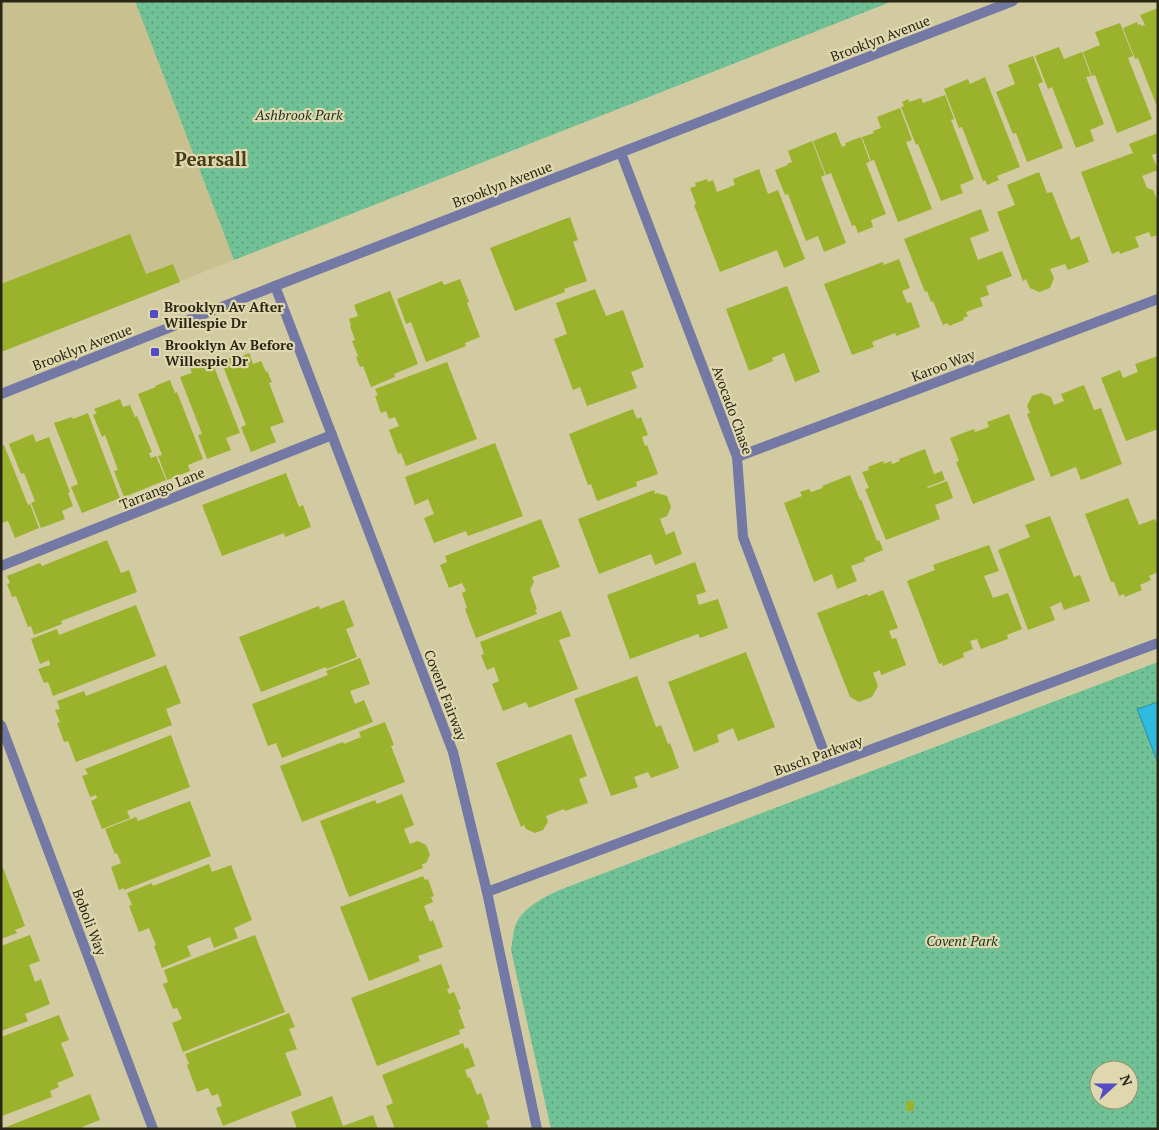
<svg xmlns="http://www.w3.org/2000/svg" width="1159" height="1130" viewBox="0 0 1159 1130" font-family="'PT Serif',serif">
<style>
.built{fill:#c9c090}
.green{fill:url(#green-dots);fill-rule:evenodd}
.water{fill:#2ebbde;stroke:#2d8fa2}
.building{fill:#9bb22d}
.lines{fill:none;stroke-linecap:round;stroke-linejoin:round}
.minor{stroke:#7378a5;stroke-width:10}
.tertiary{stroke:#7378a5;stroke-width:10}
.poi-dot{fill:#514dc4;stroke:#dfd8ae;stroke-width:2}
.labels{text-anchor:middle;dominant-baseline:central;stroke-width:4.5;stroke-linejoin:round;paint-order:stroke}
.street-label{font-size:14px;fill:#2a2717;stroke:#dfd8ae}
.park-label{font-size:14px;font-style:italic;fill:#1a3125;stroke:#dfd8ae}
.poi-label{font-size:14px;font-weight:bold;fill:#2a2717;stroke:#dfd8ae;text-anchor:start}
.district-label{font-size:19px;font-weight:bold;fill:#443d17;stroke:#dfd8ae}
</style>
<defs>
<pattern id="green-dots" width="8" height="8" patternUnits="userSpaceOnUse" patternTransform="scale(1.25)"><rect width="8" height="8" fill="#70c196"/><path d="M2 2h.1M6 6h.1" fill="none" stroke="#5c9d79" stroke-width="1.8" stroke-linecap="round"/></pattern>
</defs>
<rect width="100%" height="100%" fill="#d2cba1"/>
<!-- built -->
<path class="built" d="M1,1H135L234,260L1,352Z"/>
<!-- green -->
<g class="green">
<path d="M135,1H893L234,260Z"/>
<path d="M1158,662V1129H551L511,950C512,944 513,937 514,930C519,910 539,900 557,891ZM1099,1070H1129V1100H1099Z"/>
</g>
<!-- water -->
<path class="water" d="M1158,702V763L1137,709Z"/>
<!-- building -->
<g class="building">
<path d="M1158,8V109L1138,58L1135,59L1123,28L1137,22L1138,25L1141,24V26L1145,25L1140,15Z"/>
<path d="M1120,23L1133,56L1128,58L1152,119L1117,133L1095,75L1092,76L1083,52L1100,45L1095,32Z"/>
<path d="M1059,47L1064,59L1082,52L1091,76L1086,77L1104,124L1090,130L1094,141L1076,148L1052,87L1048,89L1035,56Z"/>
<path d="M1033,56L1043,82L1038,84L1063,148L1027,162L1016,133L1013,134L996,92L1015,84L1008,65Z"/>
<path d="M985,77L1020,167L997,176L999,180L987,185L985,180L983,181L962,127L959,128L944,89L968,79L970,84Z"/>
<path d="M945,95L954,119L951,120L974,179L960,185L963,193L941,201L918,144L916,145L901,107L904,106L902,102L908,99L909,102L921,98L923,103Z"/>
<path d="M900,108L912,140L906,142L932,209L898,222L874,160L871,161L862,137L874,133L873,131L881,128L877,117Z"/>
<path d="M836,132L842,147L846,145L845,143L861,137L870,162L866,163L886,214L871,220L873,227L858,233L855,225L852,226L831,173L826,175L813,141Z"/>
<path d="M1158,133V153L1152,155L1158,170L1142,176L1147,188L1153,190L1158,202V235L1151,237L1149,232L1135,237L1139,247L1120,254L1119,251L1112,254L1081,172L1133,153L1129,144Z"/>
<path d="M812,141L825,175L821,177L846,243L824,252L818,236L806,241L788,194L785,195L775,170L788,165L787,164L792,162L788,151Z"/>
<path d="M759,169L768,194L778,190L805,259L784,268L777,250L720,272L694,205L696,204L690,188L696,186L695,183L707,179L708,182L713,180L717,192L735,185L733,179Z"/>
<path d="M1039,172L1047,193L1052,192L1071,240L1079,236L1089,262L1068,270L1065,264L1050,269L1054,278L1050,288L1039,292L1030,288L1026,279L1023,281L997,212L1015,205L1007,185Z"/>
<path d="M981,209L989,231L970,238L978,260L1002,251L1012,276L986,286L989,295L980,298L983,306L966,312L968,316L963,318L964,320L949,326L948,323L943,325L933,301L931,302L927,291L925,292L904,239Z"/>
<path d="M570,217L578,240L573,242L587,281L564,289L565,292L515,311L490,248Z"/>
<path d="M130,234L146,274L173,264L180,282L1,352V284Z"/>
<path d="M899,259L910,288L902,291L907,303L911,302L920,327L896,336L895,333L872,342L874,347L852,355L824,284L883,262L884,265Z"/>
<path d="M460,279L469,302L467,303L480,337L465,343L466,346L426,362L411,322L406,324L397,299L442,281L444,285Z"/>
<path d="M787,286L820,372L795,382L784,353L772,358L773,361L749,371L726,309Z"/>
<path d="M595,289L606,316L623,310L644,367L631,372L637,388L587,406L580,387L573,390L554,339L567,334L556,303Z"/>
<path d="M390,291L418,364L394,374L395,377L371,387L363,366L360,367L356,357L358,356L352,341L355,340L350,326H351L349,319L358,316L354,305Z"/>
<path d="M249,353L253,364L261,361L266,372L267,371L272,382L269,383L284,422L270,427L276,442L251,452L241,427L246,425L221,361L239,354L240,357Z"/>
<path d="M1158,356V429L1126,441L1101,378L1120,370L1123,378L1138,372L1135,364Z"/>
<path d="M447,362L477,439L406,466L401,453L398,454L389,430L399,426L395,417L389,419L386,411L381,413L375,396L378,395L375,389Z"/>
<path d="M202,364L204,368L213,364L240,433L226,438L231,450L207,459L198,435L202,434L180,377L192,373L190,368Z"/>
<path d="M170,380L175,393L177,392L203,459L188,465L190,471L167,480L158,456L162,455L138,394L156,387L155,386Z"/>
<path d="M1084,385L1094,410L1101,408L1122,464L1081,480L1076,467L1051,477L1027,414L1030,413L1027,406L1032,396L1041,393L1051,397L1054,405L1064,401L1061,394Z"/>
<path d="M120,399L123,407L130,405L135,417L137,416L152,452L149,453L151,458L156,456L166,480L124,497L114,471L118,470L105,435L102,437L93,415L97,413L94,409Z"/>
<path d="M633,409L637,419L641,417L648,435L642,437L645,446L647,445L658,474L636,482L637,486L597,501L591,484L588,485L569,434Z"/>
<path d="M88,413L120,498L82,513L71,487L78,484L54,423L72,417L73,419Z"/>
<path d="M1009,414L1035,480L973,504L956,462L959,461L950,438L974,429L975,432L989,427L987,422Z"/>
<path d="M33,434L36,442L49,437L70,492L68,493L73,506L62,511L65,519L41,528L31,503L35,501L24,473L21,474L9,444Z"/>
<path d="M495,443L523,516L468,536L466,531L434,543L424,518L434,514L428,499L415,505L405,477Z"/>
<path d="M4,445L28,505L30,504L39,528L15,538L8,521L1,523V446Z"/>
<path d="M925,449L934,474L942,471L945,480L927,487L928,488L947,481L953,498L935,505L940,519L886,540L865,489L869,488L862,472L869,470L868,467L883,461L884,464L891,461L892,464L900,461L899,459Z"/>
<path d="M286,473L299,507L303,505L311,527L285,537L284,533L222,556L202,505Z"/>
<path d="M850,475L860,500L861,499L877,541L879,540L883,550L864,558L865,561L851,566L857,581L837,589L832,574L814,582L784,503L802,496L800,492L809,489L811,492L823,488L822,486Z"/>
<path d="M654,490L655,494L657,493L667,496L671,507L667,516L660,519L666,535L674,531L682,554L655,565L651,554L599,574L578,519Z"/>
<path d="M1128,498L1139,525L1155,519L1158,526V572L1149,576L1151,580L1140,585L1142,590L1125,597L1124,594L1119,596L1114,582H1111L1085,514Z"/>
<path d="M1050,516L1074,577L1080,575L1090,601L1064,610L1061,602L1050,607L1055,620L1028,630L998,550L1030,537L1025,525Z"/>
<path d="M541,519L560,567L532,577L534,582L530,590L537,609L535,610L537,614L476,638L465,609L467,608L462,593L466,591L462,583L449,588L440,565L447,562L445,556Z"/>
<path d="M107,540L121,573L129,570L137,592L61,621L62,624L34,635L31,626L28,627L16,596L12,597L7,584L10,583L7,576L40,563L42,566Z"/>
<path d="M989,545L999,571L984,576L993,598L1008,593L1022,629L1007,635L1008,639L981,649L977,639L970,641L973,649L963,653L964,657L943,666L942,663L939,664L907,581L935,570L933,565Z"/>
<path d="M695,562L706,592L696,595L699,605L718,599L728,628L700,638L698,634L630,659L607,595Z"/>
<path d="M883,590L898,628L889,631L892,639L896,638L906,665L881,675L880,670L873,673L878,686L872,697L859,702L850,697L817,613L867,594L868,596Z"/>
<path d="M344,600L354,626L346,629L357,657L327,669L326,667L261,692L239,637L319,606L320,609Z"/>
<path d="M136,605L156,656L53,696L48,682L44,683L38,669L50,665L49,660L40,664L31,639L57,629L59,635Z"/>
<path d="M561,611L571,636L559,640L578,689L529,708L526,702L503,711L492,684L499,681L494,667L487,670L481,655L484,654L480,642Z"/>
<path d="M746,652L775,727L738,741L733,728L717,735L719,742L694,752L668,682Z"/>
<path d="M360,658L370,684L350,691L355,704L364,700L373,722L282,758L276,743L268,746L252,704L328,675L326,671Z"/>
<path d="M166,665L181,703L166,709L172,725L76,762L68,741L64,742L57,723L60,722L55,710L60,709L57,701L84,691L86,696Z"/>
<path d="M637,676L656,727L661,725L668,744L670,743L679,768L651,778L648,772L634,777L638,787L611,796L574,699Z"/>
<path d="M385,722L394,745L391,746L405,782L302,822L280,766L343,742L344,744L361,737L359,732Z"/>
<path d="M571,734L587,776L579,779L588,803L565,811L564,809L546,816L548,822L543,830L535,833L526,829L524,825L521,827L496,763Z"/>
<path d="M171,735L190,787L127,811L130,818L102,829L91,801L97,798L96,795L90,797L82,776L88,774L85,769Z"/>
<path d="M402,794L414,825L404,829L410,844L418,841L426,845L430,855L426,863L422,864L423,868L349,897L320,821L375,800L377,804Z"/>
<path d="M190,801L211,856L124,890V888L119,890L111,867L121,863L117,853L115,854L105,829L136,817L138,821Z"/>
<path d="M209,864L212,872L231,865L252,920L234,928L238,938L214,948L210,937L187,946L191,956L162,968L154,946L156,945L149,928L139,932L129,906L132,905L127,893L152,883L153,886Z"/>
<path d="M1,868H3L25,926L15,930L17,933L1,939Z"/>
<path d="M423,876L425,880L428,879L434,896L431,897L433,902L424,906L430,922L433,920L443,947L418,956L420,961L369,981L340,907Z"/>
<path d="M30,935L40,961L29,965L35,982L41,979L50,1004L25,1014L28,1021L1,1031V946Z"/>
<path d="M255,935L285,1012L183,1052L172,1023L182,1019L177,1008L173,1009L163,984L168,982L164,970Z"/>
<path d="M441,964L450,988L447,989L449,994L454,992L461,1009L458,1010L465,1028L459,1030L460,1034L377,1066L351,998Z"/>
<path d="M289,1013L295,1027L289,1029L297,1049L285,1053L302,1095L223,1126L216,1108L222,1106L218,1094L212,1096L208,1088L197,1092L187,1065L189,1064L185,1054Z"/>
<path d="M59,1015L69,1040L61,1043L74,1076L57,1083L59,1087L50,1091L52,1097L2,1116L1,1037Z"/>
<path d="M463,1043L465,1049L468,1047L475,1066L465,1070L468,1078L470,1077L477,1095L481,1093L490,1119L486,1121L489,1129H420L419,1128L417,1129H395L386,1106L393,1103L382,1075Z"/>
<path d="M90,1094L100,1120L82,1127L83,1129H1Z"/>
<path d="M332,1096L343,1126L373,1115L378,1129H297L291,1112Z"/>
<rect x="906" y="1101" width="8" height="10"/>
</g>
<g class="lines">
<!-- minor -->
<g class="minor">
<path d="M621,153L737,457L743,537L829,765"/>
<path d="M275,286L453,752L487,892L537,1129"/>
<path d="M737,457L1158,299"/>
<path d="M1,566L332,435"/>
<path d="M1,725L153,1129"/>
<path d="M487,892L1158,643"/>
</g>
<!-- tertiary -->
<path class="tertiary" d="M1,394L275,286L1013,1"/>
</g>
<!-- markers -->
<g class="poi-dot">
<rect x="149" y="309" width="10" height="10" rx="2.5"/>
<rect x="150" y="347" width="10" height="10" rx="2.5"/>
</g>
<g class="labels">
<!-- street labels -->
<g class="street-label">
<text transform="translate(880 38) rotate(-21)">Brooklyn Avenue</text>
<text transform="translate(502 184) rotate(-21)">Brooklyn Avenue</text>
<text transform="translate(82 347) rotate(-21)">Brooklyn Avenue</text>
<text transform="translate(943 365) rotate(-21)">Karoo Way</text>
<text transform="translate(733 410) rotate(70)">Avocado Chase</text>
<text transform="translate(162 488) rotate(-22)">Tarrango Lane</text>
<text transform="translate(446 695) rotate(69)">Covent Fairway</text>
<text transform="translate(818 755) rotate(-20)">Busch Parkway</text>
<text transform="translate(90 922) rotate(69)">Boboli Way</text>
</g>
<!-- park labels -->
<g class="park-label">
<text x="299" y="114">Ashbrook Park</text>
<text x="962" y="940">Covent Park</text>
</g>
<!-- poi labels -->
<g class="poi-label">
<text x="164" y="306">Brooklyn Av After<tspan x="164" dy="16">Willespie Dr</tspan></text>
<text x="165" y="344">Brooklyn Av Before<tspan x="165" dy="16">Willespie Dr</tspan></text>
</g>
<!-- district labels -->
<g class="district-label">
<text x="211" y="158">Pearsall</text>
</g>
</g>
<!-- border -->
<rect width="1159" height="1130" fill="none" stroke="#2a2717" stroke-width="5"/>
<!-- north arrow -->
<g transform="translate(1114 1085) rotate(69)"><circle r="24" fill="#dfd8ae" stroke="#979172"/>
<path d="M0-4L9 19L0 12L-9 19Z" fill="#514dc4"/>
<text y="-8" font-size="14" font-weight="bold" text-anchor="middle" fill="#2a2717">N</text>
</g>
</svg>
